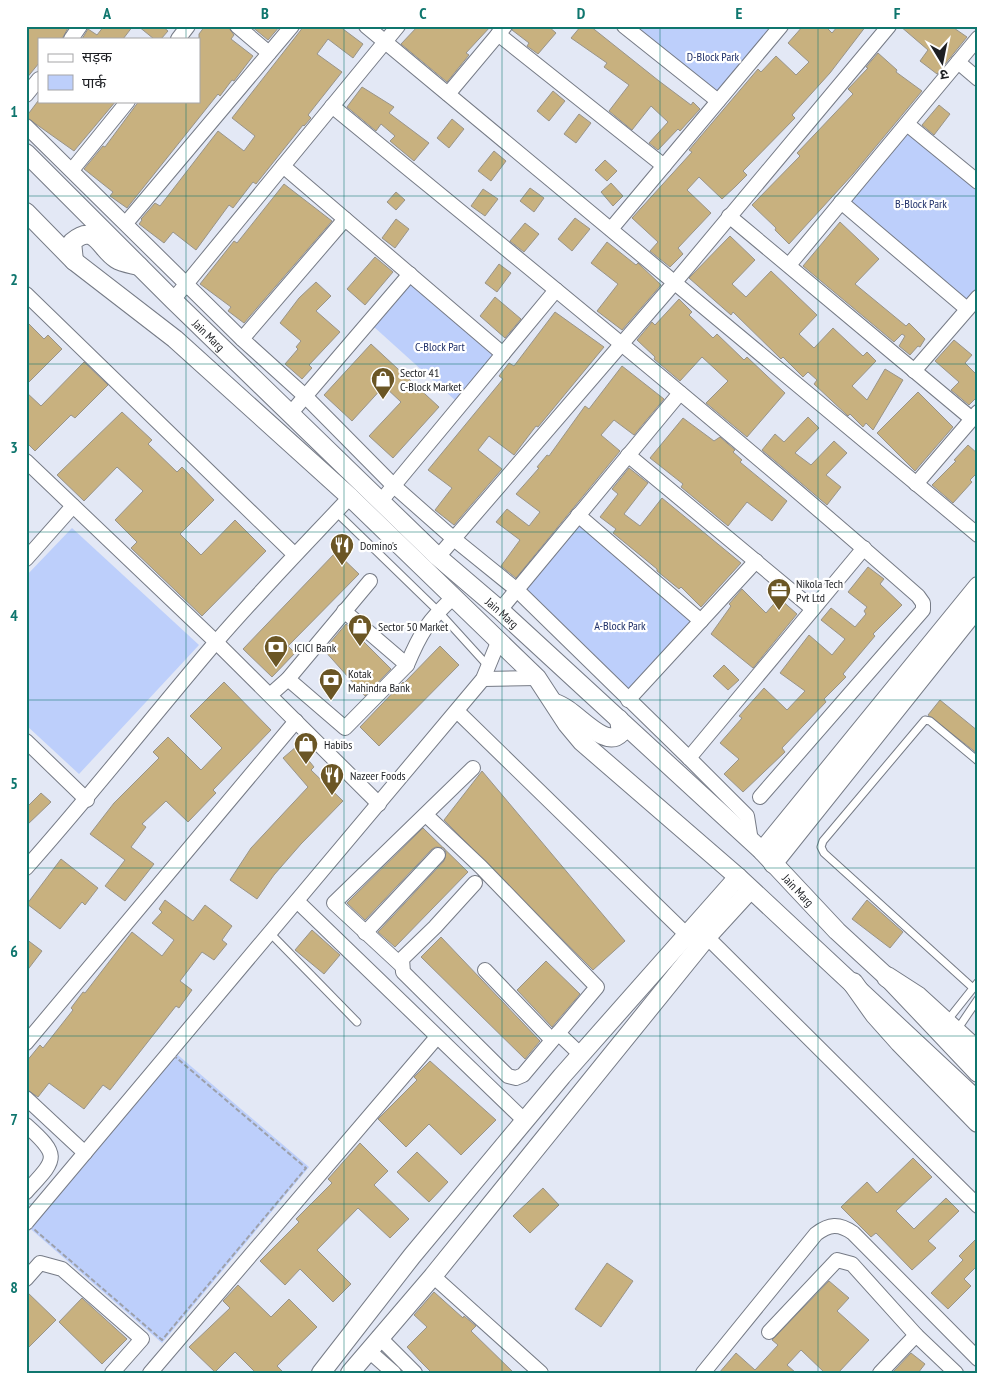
<svg xmlns="http://www.w3.org/2000/svg" width="1004" height="1399" viewBox="0 0 1004 1399" font-family="'PT Sans Narrow','Noto Sans Devanagari',sans-serif">
<style>
.green{fill:#bdcffb}
.building{fill:#c8b17f;stroke:#999489}
.lines{fill:none;stroke-linecap:round;stroke-linejoin:round}
.service-casing{stroke:#767b86;stroke-width:9}
.minor-casing{stroke:#767b86;stroke-width:16}
.tertiary-casing{stroke:#767b86;stroke-width:20}
.secondary-casing{stroke:#767b86;stroke-width:22}
.path{stroke:#9ca0aa;stroke-width:2;stroke-dasharray:5 2.5;stroke-linecap:butt}
.service{stroke:#fff;stroke-width:7}
.minor{stroke:#fff;stroke-width:14}
.tertiary{stroke:#fff;stroke-width:18}
.secondary{stroke:#fff;stroke-width:20}
.grid{fill:none;stroke:#0f766e;stroke-width:1;stroke-opacity:0.55}
.labels{text-anchor:middle;dominant-baseline:central;stroke-width:4.5;stroke-linejoin:round;paint-order:stroke}
.park-label{font-size:12px;fill:#20316a;stroke:#fff}
.street-label{font-size:12px;fill:#1d1f23;stroke:#fff}
.poi-label{font-size:12px;fill:#1d1f23;stroke:#fff;text-anchor:start}
.neatline{fill:none;stroke:#0f766e;stroke-width:2}
.grid-label{font-size:16px;text-anchor:middle;font-weight:bold;fill:#0f766e}
</style>
<rect width="100%" height="100%" fill="#e3e8f5"/>
<!-- green -->
<g class="green">
<path d="M629,26H776L718,98Z"/>
<path d="M907,131L978,190V288L966,302L848,203Z"/>
<path d="M410,279L495,355L456,401L373,326Z"/>
<path d="M579,519L696,620L622,702L516,599Z"/>
<path d="M72,528L199,645L79,774L26,725V576Z"/>
<path d="M172,1050L309,1167L162,1343L26,1225Z"/>
</g>
<!-- building -->
<g class="building">
<path d="M26,26H69L62,39H39V63L26,79Z"/>
<path d="M104,26H133L123,39H82L88,29L97,35Z"/>
<path d="M138,26H162L168,31L161,39H154Z"/>
<path d="M205,26H228L234,35L231,39L253,56L234,81L232,80L220,96L218,94L127,208L110,196L113,192L84,169L103,146L105,147L139,101H199V34Z"/>
<path d="M251,26H280L268,40Z"/>
<path d="M304,26H339L363,44L353,58L328,39L317,54L342,72L308,115L311,118L304,126L303,125L256,184L253,182L233,208L229,205L196,250L173,232L164,243L139,224L142,220L141,219L155,203L160,206L218,131L244,151L255,136L232,118Z"/>
<path d="M418,26H491L466,53L469,55L447,82L401,44Z"/>
<path d="M514,26H548L556,33L538,54L527,46L529,43L512,30Z"/>
<path d="M581,26H590L659,81L691,105L693,102L700,109L680,131L678,129L658,150L649,143L668,122L651,106L632,130L609,111L629,85L604,67L607,63L571,38Z"/>
<path d="M803,26H825L832,33L838,26H866L830,73L792,115L795,118L743,171L747,175L736,186L722,199L699,177L687,190L711,213L678,248L683,254L670,267L650,251L658,242L632,218L692,152L689,150L758,69L761,72L776,56L796,75L809,62L788,43Z"/>
<path d="M900,26H951L967,37L937,74L920,61L928,50Z"/>
<path d="M878,53L897,70L896,72L922,91L853,174L789,244L775,230L776,228L752,205L800,156L797,153L853,94L848,89L868,68L866,67Z"/>
<path d="M362,87L394,107L389,113L429,143L414,161L390,141L395,136L381,124L376,131L347,107Z"/>
<path d="M553,91L565,101L549,121L537,111Z"/>
<path d="M38,101H116L74,151L26,117Z"/>
<path d="M939,105L950,114L934,135L922,125Z"/>
<path d="M579,114L591,123L576,143L564,134Z"/>
<path d="M452,119L464,129L449,148L437,138Z"/>
<path d="M494,151L506,161L491,181L478,171Z"/>
<path d="M605,160L617,171L607,181L595,170Z"/>
<path d="M611,183L623,196L613,206L601,192Z"/>
<path d="M284,184L332,221L244,323L228,311L231,307L200,284L234,241L237,243Z"/>
<path d="M530,188L544,198L534,212L520,201Z"/>
<path d="M483,189L498,199L485,216L471,206Z"/>
<path d="M396,192L405,200L396,210L387,202Z"/>
<path d="M575,218L590,229L572,251L558,239Z"/>
<path d="M396,219L409,229L395,248L382,238Z"/>
<path d="M840,222L879,259L855,284L906,326L909,323L925,339L920,347L918,346L910,355L899,346L905,336L902,334L894,342L803,266Z"/>
<path d="M525,223L539,234L524,252L510,241Z"/>
<path d="M730,236L755,260L732,284L746,297L771,271L817,315L799,334L814,348L833,328L863,356L867,352L876,361L852,386L867,400L885,369L903,380L873,430L866,423L863,427L850,414L848,416L814,384L817,380L808,372L803,377L783,357L781,359L733,312L731,315L689,278Z"/>
<path d="M607,242L636,265L638,263L661,285L622,330L597,311L618,284L591,263Z"/>
<path d="M375,257L393,272L365,305L347,289Z"/>
<path d="M499,264L511,273L497,292L485,283Z"/>
<path d="M316,282L331,296L316,311L340,332L309,365L312,368L302,379L285,364L298,349L296,347L301,341L280,323L299,298Z"/>
<path d="M495,297L521,319L505,338L480,316Z"/>
<path d="M679,299L692,312L689,315L713,338L717,334L744,360L747,357L785,393L747,437L706,403L728,381L702,357L680,381L654,359L655,357L637,340L652,322L655,325Z"/>
<path d="M555,312L604,347L538,427L536,426L514,455L489,436L478,450L502,469L454,525L435,510L452,488L428,470L503,379L499,376L509,363L514,366Z"/>
<path d="M26,321L44,339L48,335L62,349L26,385Z"/>
<path d="M954,340L972,355L965,363L978,376V396L969,405L951,390L959,382L935,361Z"/>
<path d="M371,344L439,407L393,458L369,436L401,402L384,386L352,421L324,395Z"/>
<path d="M84,362L108,385L75,418L71,415L35,451L26,442V392L41,406Z"/>
<path d="M622,366L664,399L634,435L614,420L601,435L620,451L516,578L501,566L520,540L496,522L507,509L529,526L540,512L516,494L539,468L537,467L547,455L549,456L585,406L589,409Z"/>
<path d="M918,392L953,427L915,471L877,433Z"/>
<path d="M122,412L152,440L148,444L177,472L182,467L214,500L180,534L201,555L235,520L266,551L202,616L131,548L137,542L115,520L143,491L117,467L84,501L57,475Z"/>
<path d="M808,417L819,428L795,453L811,465L834,441L847,453L826,475L841,487L827,505L762,450L775,434L784,442Z"/>
<path d="M683,418L714,441L720,437L735,450L733,452L742,460L740,462L787,501L772,521L747,502L728,526L681,487L683,484L650,458Z"/>
<path d="M968,445L978,454V472L970,480L972,482L953,503L932,485L956,461L954,460Z"/>
<path d="M629,468L648,483L624,514L640,526L662,498L741,563L701,607L681,587L679,589L657,571V569L613,533L616,529L600,517L618,494L612,489Z"/>
<path d="M336,552L359,574L288,646L295,653L272,677L243,649Z"/>
<path d="M868,567L884,579L880,584L902,605L873,634L875,636L843,674L846,677L824,699L826,702L782,748L785,752L743,792L724,774L739,759L720,743L742,718L739,716L764,688L787,710L805,691L780,673L809,635L832,655L845,639L821,620L831,608L855,627L866,614L864,611L867,607L848,592Z"/>
<path d="M742,589L766,613L779,598L797,614L753,668L711,634L731,606L729,604Z"/>
<path d="M346,624L391,669L365,696L324,650Z"/>
<path d="M440,646L459,665L379,746L360,727L403,682L404,683Z"/>
<path d="M724,665L739,680L728,690L713,676Z"/>
<path d="M224,682L271,730L213,790L216,793L188,822L166,801L142,824L146,827L131,847L154,864L125,901L105,886L125,860L90,834L114,803L159,758L153,752L168,737L201,770L222,748L190,716Z"/>
<path d="M940,700L978,731V754L928,715Z"/>
<path d="M297,746L314,767L311,770L343,801L301,844L274,875L257,899L230,880L251,848L308,787L283,758Z"/>
<path d="M482,771L625,941L593,970L444,820Z"/>
<path d="M41,793L51,802L26,826V808Z"/>
<path d="M423,828L468,872L395,947L378,932L444,861L446,853L444,848L436,847L432,849L365,920L347,903Z"/>
<path d="M61,859L98,888L85,905L82,902L60,929L27,904Z"/>
<path d="M165,900L193,921L205,905L232,926L222,940L227,944L214,960L202,952L180,981L192,990L179,1008L176,1006L110,1090L103,1085L84,1109L49,1083L38,1097L26,1089V1062L40,1045L43,1048L73,1010L71,1008L83,992L85,993L132,932L162,956L174,940L152,923L162,912L159,909Z"/>
<path d="M867,900L903,932L890,948L852,919Z"/>
<path d="M312,930L340,955L324,974L295,950Z"/>
<path d="M441,937L540,1041L525,1059L421,957Z"/>
<path d="M26,939L42,951L26,972Z"/>
<path d="M546,961L580,994L552,1027L517,990Z"/>
<path d="M430,1061L496,1120L461,1155L429,1124L406,1147L378,1119L417,1080L414,1077Z"/>
<path d="M360,1143L388,1171L374,1185L409,1219L390,1238L358,1208L317,1250L351,1284L333,1302L300,1269L285,1285L260,1261L299,1222L296,1219L332,1183L328,1179Z"/>
<path d="M417,1152L448,1182L429,1202L397,1172Z"/>
<path d="M913,1158L932,1177L896,1211L914,1229L946,1198L959,1211L928,1241L936,1248L912,1270L876,1233L871,1237L841,1207L867,1182L877,1193Z"/>
<path d="M543,1188L559,1205L530,1233L513,1216Z"/>
<path d="M978,1237V1265L964,1279L971,1286L948,1309L931,1293L963,1260L959,1256Z"/>
<path d="M607,1263L633,1281L601,1327L575,1309Z"/>
<path d="M829,1281L849,1298L837,1311L869,1340L838,1373H825L801,1350L787,1365L796,1373H719L736,1353L755,1370L778,1345L772,1340Z"/>
<path d="M238,1285L271,1317L289,1299L317,1327L277,1366L284,1373H256L235,1352L215,1372L189,1347L230,1308L223,1301Z"/>
<path d="M26,1291L56,1320L26,1350Z"/>
<path d="M434,1292L463,1318L464,1316L476,1326L471,1331L514,1373H432L421,1362L407,1347L427,1327L414,1315Z"/>
<path d="M82,1298L127,1339L102,1364L59,1322Z"/>
<path d="M911,1353L925,1364L918,1373H892Z"/>
</g>
<g class="lines">
<!-- service casing -->
<g class="service-casing">
<g id="service">
<path d="M336,512L438,611L488,666"/>
<path d="M270,933L357,1022"/>
<path d="M973,988L824,853L821,847L823,841L925,720L930,721L978,761"/>
<path d="M947,1021L978,982"/>
<path d="M957,1030L978,999"/>
</g>
</g>
<!-- minor casing -->
<g class="minor-casing">
<g id="minor">
<path d="M237,26L269,53"/>
<path d="M366,26L978,535"/>
<path d="M624,26L718,101"/>
<path d="M498,34L664,166"/>
<path d="M71,39L80,26"/>
<path d="M178,39L188,26"/>
<path d="M958,62L978,79"/>
<path d="M448,94L505,26"/>
<path d="M26,95L39,79"/>
<path d="M332,106C529,268 727,428 918,596L923,603V610L760,797"/>
<path d="M907,124L978,182"/>
<path d="M26,126L242,339L305,396L394,486L454,539L517,590L689,758L747,816L751,841"/>
<path d="M283,166L503,354"/>
<path d="M72,170L128,101"/>
<path d="M841,202L967,309"/>
<path d="M729,216L972,419"/>
<path d="M126,223L292,26"/>
<path d="M611,229L781,26"/>
<path d="M789,265L978,38"/>
<path d="M26,294L294,554"/>
<path d="M173,300L398,26"/>
<path d="M242,339L345,219"/>
<path d="M914,371L978,297"/>
<path d="M290,414L410,274"/>
<path d="M628,455L813,609"/>
<path d="M26,461L216,642L379,804"/>
<path d="M916,484L978,412"/>
<path d="M381,501L556,290"/>
<path d="M578,515L701,621"/>
<path d="M438,557L675,282L889,26"/>
<path d="M26,559L73,506"/>
<path d="M500,610L680,393"/>
<path d="M344,611L407,665C420,634 428,620 454,597"/>
<path d="M288,679L345,728L407,665"/>
<path d="M483,679L537,678"/>
<path d="M270,695L288,679L370,581"/>
<path d="M628,700L756,561"/>
<path d="M457,711L687,935"/>
<path d="M26,741L87,800"/>
<path d="M689,758L864,548"/>
<path d="M426,815L481,867L597,987L523,1075L516,1078L508,1076L403,972L402,959L435,927L475,883"/>
<path d="M26,868C92,794 152,717 216,642C259,592 305,545 350,497"/>
<path d="M297,901L525,1121"/>
<path d="M365,933L438,855"/>
<path d="M707,937L978,1206"/>
<path d="M401,965L334,903L473,768"/>
<path d="M485,970L552,1040"/>
<path d="M558,1033L581,1055"/>
<path d="M26,1043L296,721"/>
<path d="M26,1098L85,1153"/>
<path d="M26,1125C62,1157 56,1159 26,1192"/>
<path d="M26,1223L483,679L499,640"/>
<path d="M433,1276L541,1373"/>
<path d="M26,1279L40,1263L62,1269L142,1339L112,1373"/>
<path d="M769,1332L837,1260L852,1264L916,1335"/>
<path d="M379,1337L415,1373"/>
<path d="M369,1351L394,1373"/>
<path d="M150,1373L437,1037"/>
<path d="M703,1373L816,1234C829,1224 839,1223 853,1233L978,1359"/>
<path d="M880,1373L916,1335L956,1373"/>
</g>
</g>
<!-- tertiary casing -->
<g class="tertiary-casing">
<g id="tertiary">
<path id="s1" d="M26,153L173,300L438,557L500,610L762,851L837,931L887,977L978,1073"/>
<path d="M26,212L74,261L175,339L350,497L537,678L567,724L582,742L738,877L978,1101"/>
<path d="M74,261L72,242C95,222 99,248 116,259C122,263 131,264 139,266"/>
<path d="M555,703C576,709 604,751 621,733L619,719"/>
<path d="M762,851L978,586"/>
<path d="M773,864L978,607"/>
<path d="M321,1373L412,1256L562,1076L738,877"/>
<path d="M350,1373L433,1276L707,937L750,890"/>
</g>
</g>
<!-- secondary casing -->
<g class="secondary-casing">
<g id="secondary">
<path d="M887,977L918,997L978,1052"/>
<path d="M853,983L875,1014L900,1042L978,1122"/>
</g>
</g>
<!-- path -->
<path class="path" d="M173,1055L306,1168L162,1340L28,1224Z"/>
<!-- service -->
<use href="#service" class="service"/>
<!-- minor -->
<use href="#minor" class="minor"/>
<!-- tertiary -->
<use href="#tertiary" class="tertiary"/>
<!-- secondary -->
<use href="#secondary" class="secondary"/>
</g>
<!-- grid -->
<path class="grid" d="M186,26V39M344,26V1373M502,26V1373M660,26V1373M818,26V1373M186,101V1373M26,196H978M26,364H978M26,532H978M26,700H978M26,868H978M26,1036H978M26,1204H978"/>
<!-- icons -->
<defs>
<g id="shop-pin" transform="scale(1.25)"><path d="M0 17L-7.5 6A9.5 9.5 0 1 1 7.5 6Z" fill="#6b5625" stroke="#fff"/><path d="M-5-2.5h2.3a2.7 3.5 0 0 1 5.4 0H5L5.5 6h-11ZM-1.5-2.5h3a1.5 2.3 0 0 0-3 0Z" fill="#fff"/></g>
<g id="restaurant-pin" transform="scale(1.25)"><path d="M0 17L-7.5 6A9.5 9.5 0 1 1 7.5 6Z" fill="#6b5625" stroke="#fff"/><path d="M-5-6h1v4h1v-4h1v4h1v-4h1v5L-1.5 .5V6h-2V.5L-5-1ZM5-6V6H3V1.5H1.5Q1.5-4 5-6Z" fill="#fff"/></g>
<g id="office-pin" transform="scale(1.25)"><path d="M0 17L-7.5 6A9.5 9.5 0 1 1 7.5 6Z" fill="#6b5625" stroke="#fff"/><path d="M-6-3h4V-5.5h4V-3h4V5H-6ZM-1-4.5V-3h2v-1.5ZM-6 0V1H6V0Z" fill="#fff"/></g>
<g id="bank-pin" transform="scale(1.25)"><path d="M0 17L-7.5 6A9.5 9.5 0 1 1 7.5 6Z" fill="#6b5625" stroke="#fff"/><path d="M-6-4H6V4H-6ZM0-2.3a2.3 2.3 0 1 0 0 4.6a2.3 2.3 0 1 0 0-4.6Z" fill="#fff"/></g>
</defs>
<g fill-rule="evenodd">
<use href="#shop-pin" x="383" y="379"/>
<use href="#restaurant-pin" x="342" y="545"/>
<use href="#office-pin" x="779" y="590"/>
<use href="#shop-pin" x="360" y="626"/>
<use href="#bank-pin" x="276" y="647"/>
<use href="#bank-pin" x="331" y="680"/>
<use href="#shop-pin" x="306" y="744"/>
<use href="#restaurant-pin" x="332" y="775"/>
</g>
<g class="labels">
<!-- park labels -->
<g class="park-label">
<text x="713" y="56">D-Block Park</text>
<text x="921" y="203">B-Block Park</text>
<text x="440" y="346">C-Block Part</text>
<text x="620" y="625">A-Block Park</text>
</g>
<!-- street labels -->
<g class="street-label">
<text stroke="none"><textPath href="#s1" startOffset="258">Jain Marg</textPath></text>
<text stroke="none"><textPath href="#s1" startOffset="662">Jain Marg</textPath></text>
<text stroke="none"><textPath href="#s1" startOffset="1068">Jain Marg</textPath></text>
</g>
<!-- poi labels -->
<g class="poi-label">
<text x="400" y="372">Sector 41<tspan x="400" dy="14">C-Block Market</tspan></text>
<text x="360" y="545">Domino's</text>
<text x="796" y="583">Nikola Tech<tspan x="796" dy="14">Pvt Ltd</tspan></text>
<text x="378" y="626">Sector 50 Market</text>
<text x="294" y="647">ICICI Bank</text>
<text x="348" y="673">Kotak<tspan x="348" dy="14">Mahindra Bank</tspan></text>
<text x="324" y="744">Habibs</text>
<text x="350" y="775">Nazeer Foods</text>
</g>
</g>
<!-- border -->
<rect width="1004" height="1399" fill="none" stroke="#ffffff" stroke-width="55"/>
<!-- legend -->
<rect x="38" y="38" width="162" height="65" fill="#ffffff" stroke="#a5a5a7"/>
<rect x="48" y="54" width="25" height="8" fill="#ffffff" stroke="#a5a5a7"/>
<text x="82" y="62" font-size="15" fill="#1d1f23">सड़क</text>
<rect x="48" y="75" width="25" height="15" fill="#bdcffb" stroke="#a5a5a7"/>
<text x="82" y="88" font-size="15" fill="#1d1f23">पार्क</text>
<!-- north arrow -->
<g transform="translate(942 62) rotate(170)" stroke="#ffffff" stroke-width="4" paint-order="stroke">
<path d="M0-4L9 19L0 12L-9 19Z" fill="#1d1f23"/>
<text y="-8" font-size="14" font-weight="bold" text-anchor="middle" fill="#1d1f23">उ</text>
</g>
<rect x="28" y="28" width="948" height="1344" class="neatline"/>
<g class="grid-label">
<text x="107" y="19">A</text>
<text x="265" y="19">B</text>
<text x="423" y="19">C</text>
<text x="581" y="19">D</text>
<text x="739" y="19">E</text>
<text x="897" y="19">F</text>
<text x="14" y="117">1</text>
<text x="14" y="285">2</text>
<text x="14" y="453">3</text>
<text x="14" y="621">4</text>
<text x="14" y="789">5</text>
<text x="14" y="957">6</text>
<text x="14" y="1125">7</text>
<text x="14" y="1293">8</text>
</g>
</svg>
